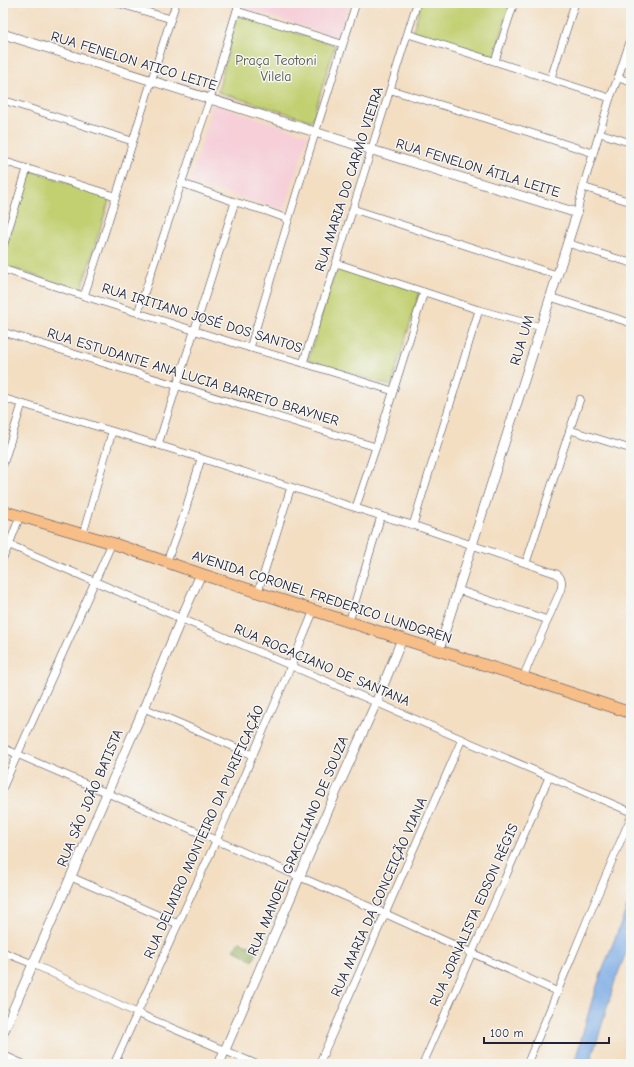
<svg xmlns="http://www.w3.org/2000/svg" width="634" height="1067" viewBox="0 0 634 1067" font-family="'Comic Neue',sans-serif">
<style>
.built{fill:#f6cfd9}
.green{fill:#c2d072;stroke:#727956}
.forest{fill:#99b264;stroke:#5e6a50}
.water{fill:#7aaae5;stroke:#4e6690}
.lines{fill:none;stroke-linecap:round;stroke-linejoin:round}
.minor-casing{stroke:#413e4f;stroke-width:8}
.tertiary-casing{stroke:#413e4f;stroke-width:10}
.primary-casing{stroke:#413e4f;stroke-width:12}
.minor{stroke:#fff;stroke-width:7}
.tertiary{stroke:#fff;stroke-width:9}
.primary{stroke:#f7be88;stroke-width:11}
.labels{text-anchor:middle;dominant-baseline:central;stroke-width:3;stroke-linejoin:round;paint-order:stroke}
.park-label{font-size:14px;fill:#52564c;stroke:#f6f6f2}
.street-label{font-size:14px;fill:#22223b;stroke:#f6f6f2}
</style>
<rect width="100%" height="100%" fill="#f6f6f2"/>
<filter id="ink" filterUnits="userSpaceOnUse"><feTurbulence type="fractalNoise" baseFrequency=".025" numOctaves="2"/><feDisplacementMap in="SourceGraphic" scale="8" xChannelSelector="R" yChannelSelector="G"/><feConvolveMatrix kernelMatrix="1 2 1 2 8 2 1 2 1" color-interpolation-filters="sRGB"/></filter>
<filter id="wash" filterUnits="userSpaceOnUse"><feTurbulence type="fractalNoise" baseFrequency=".012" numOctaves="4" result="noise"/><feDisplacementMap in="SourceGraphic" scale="16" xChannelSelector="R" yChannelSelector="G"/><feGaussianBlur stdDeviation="0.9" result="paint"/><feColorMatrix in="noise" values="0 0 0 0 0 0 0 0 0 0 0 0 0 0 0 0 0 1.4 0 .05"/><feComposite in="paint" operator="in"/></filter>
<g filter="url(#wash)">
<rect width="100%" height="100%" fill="#f3dec2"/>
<!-- built -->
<g class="built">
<path d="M244,3H349L338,38L243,8Z"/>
<path d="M213,104L308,135L284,210L190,183Z"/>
</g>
<!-- green -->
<g class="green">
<path d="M421,3H510L495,56L413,31Z"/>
<path d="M237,15L335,45L312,121L218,92Z"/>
<path d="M29,170L110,197L81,291L3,265V255Z"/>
<path d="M337,266L420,291L391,386L308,360Z"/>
</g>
<!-- forest -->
<path class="forest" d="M239,942L259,948L253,961L234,949Z"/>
<!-- water -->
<path class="water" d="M631,897V940L615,981L598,1038L589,1064H574L593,997L603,969Z"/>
</g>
<g filter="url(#ink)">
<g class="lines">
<!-- minor casing -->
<g class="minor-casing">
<g id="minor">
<path d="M117,3L171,19"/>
<path d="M237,11L342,44"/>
<path d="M408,34L610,98"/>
<path d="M495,61L514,3"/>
<path d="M551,78L575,3"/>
<path d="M618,78L631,82"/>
<path d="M391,90L488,119L593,153"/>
<path d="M3,100L132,141"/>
<path d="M600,133L631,143"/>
<path d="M3,161L115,196"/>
<path d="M181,183L235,202L266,211L288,219"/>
<path d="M583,187L631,202"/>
<path d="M353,209L557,275"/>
<path d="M577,213L583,187L610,98L618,78L631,38"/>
<path d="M567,243L631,263"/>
<path d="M3,247L27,169"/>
<path d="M336,263L479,310L541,327"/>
<path d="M3,269L84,296L250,348L303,363L393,391"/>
<path d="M84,296C117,199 144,100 176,3"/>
<path d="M550,297L631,323"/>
<path d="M138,312L159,249L210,99L239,3"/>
<path d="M3,332L376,447"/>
<path d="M250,348L302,175L356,3"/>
<path d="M303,363L336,263L417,3"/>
<path d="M3,398L191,455L381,516L413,525L557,574C563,579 562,582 561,589L523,677"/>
<path d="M570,430L631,449"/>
<path d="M158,445L235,202"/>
<path d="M3,465L22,404"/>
<path d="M356,507L376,447L424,292"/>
<path d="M413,525L479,310"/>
<path d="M83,534L112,432"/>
<path d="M3,542L631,812"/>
<path d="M3,558L9,545L20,516"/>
<path d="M167,561L183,518L201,459"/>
<path d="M526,563L580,399"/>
<path d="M458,590L548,620"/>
<path d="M258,592L291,487"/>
<path d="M349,622L381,516"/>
<path d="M144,708L253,755"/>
<path d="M3,748L186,827L300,877L386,914L558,992"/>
<path d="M3,787L112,543"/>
<path d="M71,877L178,924"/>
<path d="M3,952L33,964L137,1013L256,1064"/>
<path d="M3,1055L23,1064"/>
<path d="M114,1064L216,841L291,666L314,610"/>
<path d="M319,1064L462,739"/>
<path d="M423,1064C465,968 508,873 549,777"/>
<path d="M527,1064C562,982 595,899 631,817"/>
</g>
</g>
<!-- tertiary casing -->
<g class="tertiary-casing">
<g id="tertiary">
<path d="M3,34L372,150L577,213L439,650"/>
<path d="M3,1033L144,708L181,619L201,574"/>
<path d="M219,1064L336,792L376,703L402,639"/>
</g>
</g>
<!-- primary casing -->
<g class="primary-casing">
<path id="primary" d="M3,511L20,516L112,543L201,574L402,639L523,677L631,713"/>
</g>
<!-- minor -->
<use href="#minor" class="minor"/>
<!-- tertiary -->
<use href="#tertiary" class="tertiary"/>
<!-- primary -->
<use href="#primary" class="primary"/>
</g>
</g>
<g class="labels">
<!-- park labels -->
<g class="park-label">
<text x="276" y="60">Praça Teotoni<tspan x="276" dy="16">Vilela</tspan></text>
</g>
<!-- street labels -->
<g class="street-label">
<text transform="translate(134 61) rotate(17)">RUA FENELON ATICO LEITE</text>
<text transform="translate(478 168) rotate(17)">RUA FENELON ÁTILA LEITE</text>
<text transform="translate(349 179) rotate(-72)">RUA MARIA DO CARMO VIEIRA</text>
<text transform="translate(202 318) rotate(17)">RUA IRITIANO JOSÉ DOS SANTOS</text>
<text transform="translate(522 340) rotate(-73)">RUA UM</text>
<text transform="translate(193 377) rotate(17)">RUA ESTUDANTE ANA LUCIA BARRETO BRAYNER</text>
<text transform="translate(322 597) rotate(18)">AVENIDA CORONEL FREDERICO LUNDGREN</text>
<text transform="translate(322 665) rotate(23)">RUA ROGACIANO DE SANTANA</text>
<text transform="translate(90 798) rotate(-67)">RUA SÃO JOÃO BATISTA</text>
<text transform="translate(204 832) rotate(-66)">RUA DELMIRO MONTEIRO DA PURIFICAÇÃO</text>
<text transform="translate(298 846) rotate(-67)">RUA MANOEL GRACILIANO DE SOUZA</text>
<text transform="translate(379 897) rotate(-66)">RUA MARIA DA CONCEIÇÃO VIANA</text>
<text transform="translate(474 915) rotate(-66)">RUA JORNALISTA EDSON RÉGIS</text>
</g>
</g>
<!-- margin -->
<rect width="634" height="1067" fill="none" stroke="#f6f6f2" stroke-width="16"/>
<!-- scale -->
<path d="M484 1037v6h125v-6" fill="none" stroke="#22223b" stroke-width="2"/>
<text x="490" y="1037" font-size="12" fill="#22223b" stroke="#f6f6f2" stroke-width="3" paint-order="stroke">100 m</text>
</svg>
